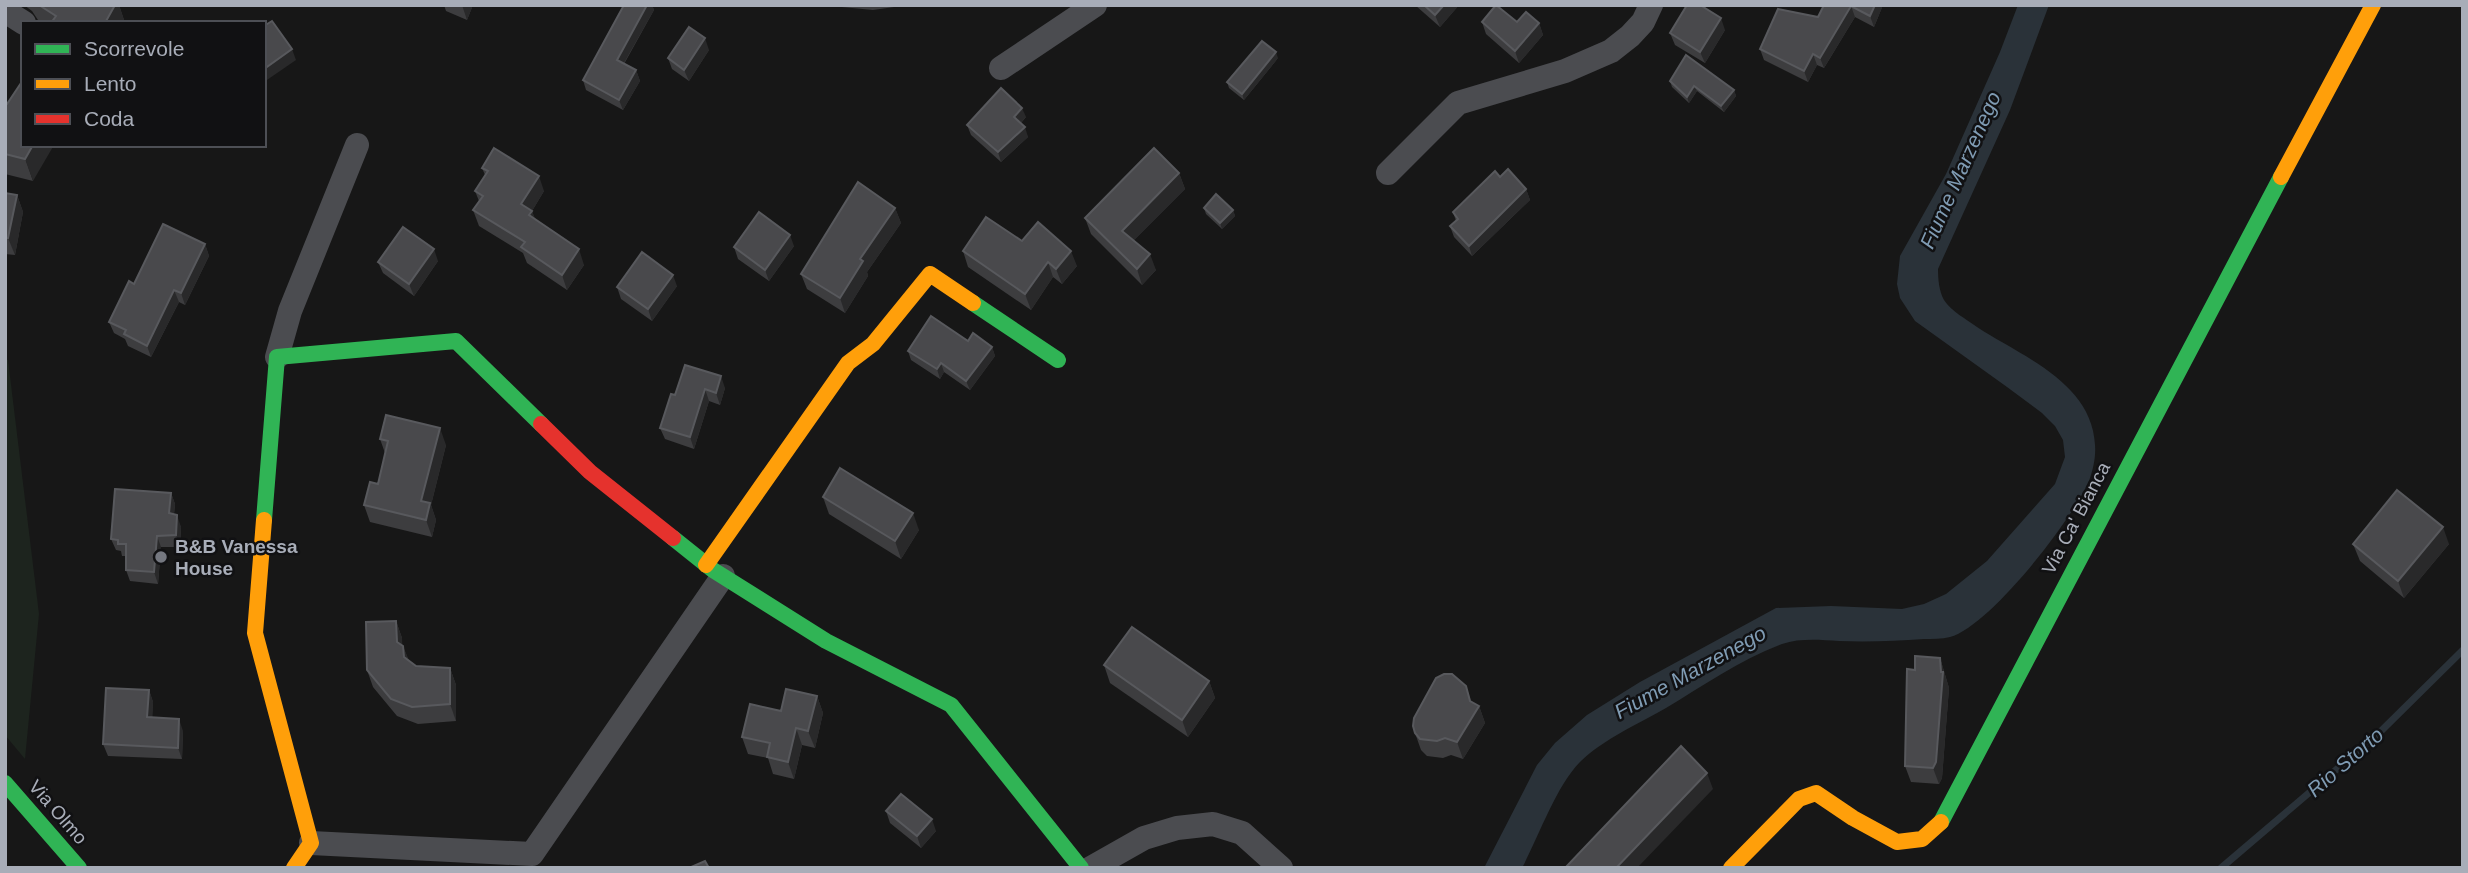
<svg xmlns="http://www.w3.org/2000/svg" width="2468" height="873" viewBox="0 0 2468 873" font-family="Arial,sans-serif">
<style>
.green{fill:#1d241e}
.water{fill:#2a3239}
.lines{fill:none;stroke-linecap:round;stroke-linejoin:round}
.stream{stroke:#2a3239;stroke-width:7}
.street{stroke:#4b4c50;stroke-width:24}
.fast{stroke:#30b455;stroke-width:16}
.slow{stroke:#ff9f0a;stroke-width:16}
.jam{stroke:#e5322d;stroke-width:16}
.wall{fill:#3d3d3f}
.shaded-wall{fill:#29292a}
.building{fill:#49494c;stroke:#58595d;stroke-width:2}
.poi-dot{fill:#757880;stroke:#111113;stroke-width:2.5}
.labels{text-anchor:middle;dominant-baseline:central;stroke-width:5;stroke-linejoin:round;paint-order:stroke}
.street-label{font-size:19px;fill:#a8adb8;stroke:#111113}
.poi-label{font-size:19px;font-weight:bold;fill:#a8adb8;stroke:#111113;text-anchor:start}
.water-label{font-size:21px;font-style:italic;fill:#7f9bb3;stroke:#111113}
</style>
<rect width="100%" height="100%" fill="#171717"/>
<!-- green -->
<path class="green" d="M5,359L8,360L39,614L25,759L5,735Z"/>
<!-- water -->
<path class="water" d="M2018,5H2049L2010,110L1938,269C1938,279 1939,291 1944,300C1951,311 1966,319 1977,327C2021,356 2092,382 2095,445C2096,457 2093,470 2089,481C2072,520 1990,626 1950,637C1942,639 1932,639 1924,639C1896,641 1868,642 1839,641C1820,640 1800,638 1782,644C1741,659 1703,686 1666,708C1638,724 1604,739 1581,761C1557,784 1538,838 1522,868H1484L1537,765L1555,743L1587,715L1640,682L1776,608L1831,606L1902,609L1924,604L1946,594L1987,561L2055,484L2065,457L2063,440L2055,426L2042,413L2007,387L1915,321L1900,298L1897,284L1900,256L1946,174L2000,52Z"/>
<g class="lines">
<!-- stream -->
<path class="stream" d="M2221,868L2378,734L2463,650"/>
<!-- street -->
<g class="street">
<path d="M5,11L24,23"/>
<path d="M1001,68L1095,5"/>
<path d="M1388,173L1458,103L1565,71L1611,51L1630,36L1643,22L1651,5"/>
<path d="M277,357L290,311L357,145"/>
<path d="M311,843L532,854L723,576"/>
<path d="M1091,868L1144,838L1177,828L1213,824L1242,833L1281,868"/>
</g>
<!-- fast -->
<g class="fast">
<path d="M973,303L1058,360"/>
<path d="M264,520L277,357L456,341L541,424"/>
<path d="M673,538L713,570L826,641L951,705L1081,868"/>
<path d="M5,783L79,868"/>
<path d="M1941,822L2281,177"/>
</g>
<!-- slow -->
<g class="slow">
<path d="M2281,177L2373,5"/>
<path d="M264,520L255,633L311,843L294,868"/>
<path d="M706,565L848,363L873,344L930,274L973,303"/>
<path d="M1731,868L1799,799L1816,793L1853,818L1897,842L1922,839L1941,822"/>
</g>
<!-- jam -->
<path class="jam" d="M541,424L590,472L673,538"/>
</g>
<!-- wall -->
<g class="wall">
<path d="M24,5H119L125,23H40L32,11Z"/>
<path d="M444,5H473L467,20L446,11Z"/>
<path d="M624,5H652L654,10L624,64L636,70L640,81L623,110L586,90L583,80Z"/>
<path d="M821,5H901V6L873,10Z"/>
<path d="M1415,5H1459L1440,27Z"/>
<path d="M1824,5H1883L1874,27L1855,17L1824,68L1817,65L1808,82L1764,60L1760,49L1818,17Z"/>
<path d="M1482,22L1539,23L1543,35L1519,63L1486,34Z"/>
<path d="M1725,30L1705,63L1675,45L1670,33Z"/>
<path d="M709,50L689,81L672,69L668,58Z"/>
<path d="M1278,58L1244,100L1229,88L1227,82Z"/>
<path d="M1670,81L1734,90L1736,96L1724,112L1697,91L1689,103L1672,87Z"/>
<path d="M5,104H7L33,181L5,174Z"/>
<path d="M1026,117L1021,123L1028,137L1001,162L971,135L967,125Z"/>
<path d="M482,168L544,191L532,211L535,220L584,265L567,290L527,263L523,253L479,226L473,210L479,201L475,191L485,175Z"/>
<path d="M1179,173L1185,189L1133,241L1156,270L1142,285L1091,234L1085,218Z"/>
<path d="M1500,177L1526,189L1530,200L1472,256L1454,237L1450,226L1456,221L1453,212Z"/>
<path d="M5,193L17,195L23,212L15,255L5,254Z"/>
<path d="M895,208L901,223L867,272L868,276L845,313L807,289L801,274Z"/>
<path d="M1204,208L1233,210L1235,216L1222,229L1206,214Z"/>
<path d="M1022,241L1077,266L1062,284L1053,277L1031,310L968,267L963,251Z"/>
<path d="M205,244L209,256L185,305L179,302L151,357L128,346L125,339L114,333L109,322L134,284Z"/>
<path d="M794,246L769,281L738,259L734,247Z"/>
<path d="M438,261L414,296L383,273L378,262Z"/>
<path d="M677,286L652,321L621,299L617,287Z"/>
<path d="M968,341L992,347L995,356L970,390L944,372L940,379L911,360L908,351Z"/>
<path d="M685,365L725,388L720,405L709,401L694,449L665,439L660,428L675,395Z"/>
<path d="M380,439L446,445L431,505L436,520L432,537L370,522L364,505L378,484L385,453Z"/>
<path d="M171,493L175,504L174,514L181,527L180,547H161L158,584L130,581L126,570V556H122L121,551L116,550L111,539Z"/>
<path d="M823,497L919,530L901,559L829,514Z"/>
<path d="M2353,544H2449L2404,598L2360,561Z"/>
<path d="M396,621L402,638V645L409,661L416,666L450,668L456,685V721L418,724L397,716L373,687L367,670Z"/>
<path d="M1940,658L1949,688L1942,778L1939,784L1911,782L1905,766L1915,670Z"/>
<path d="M1104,665L1209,681L1215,698L1188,737L1110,683Z"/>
<path d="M149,690L153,702L152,717L183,731L182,759L108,756L103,744Z"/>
<path d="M817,696L823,713L815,748L802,745L794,779L773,774L768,758L748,754L742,737L781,711Z"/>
<path d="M1472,702L1479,706L1485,723L1463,759L1451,755L1443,758L1427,756L1421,750L1415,733Z"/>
<path d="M886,811L936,831L921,848L890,823Z"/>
</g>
<!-- shaded-wall -->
<g class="shaded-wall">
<path d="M115,5H119L125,23H105Z"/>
<path d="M462,5H473L467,20Z"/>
<path d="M647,5H652L654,10L620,70L617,60Z"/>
<path d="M1444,5H1459L1440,27L1435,15Z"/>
<path d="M1875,5H1883L1874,27L1870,16Z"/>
<path d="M1851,6L1855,17L1824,68L1820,58Z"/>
<path d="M1721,18L1725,30L1705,63L1700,52Z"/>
<path d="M1539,23L1543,35L1519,63L1515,51Z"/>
<path d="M705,38L709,50L689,81L684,70Z"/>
<path d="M292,49L296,60L264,82V69Z"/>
<path d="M1276,52L1278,58L1244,100L1242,94Z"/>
<path d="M1813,54L1817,65L1808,82L1804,71Z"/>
<path d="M636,70L640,81L623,110L619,100Z"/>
<path d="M1694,86L1697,91L1689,103L1687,97Z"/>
<path d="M1734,90L1736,96L1724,112L1721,106Z"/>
<path d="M1022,108L1026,117L1018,126L1014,117Z"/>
<path d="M1025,127L1028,137L1001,162L998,152Z"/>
<path d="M33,145H54L33,181L25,159Z"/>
<path d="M1179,173L1185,189L1127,247L1122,231Z"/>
<path d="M539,176L544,191L532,211L538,226L521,204Z"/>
<path d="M1526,189L1530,200L1472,256L1469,246Z"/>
<path d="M17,195L23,212L15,255L8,238Z"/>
<path d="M895,208L901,223L867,272L868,276L845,313L840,298L860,259Z"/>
<path d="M1233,210L1235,216L1222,229L1220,223Z"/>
<path d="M790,235L794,246L769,281L765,270Z"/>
<path d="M205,244L209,256L185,305L181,293Z"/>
<path d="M434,249L438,261L414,296L409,284Z"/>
<path d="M579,249L584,265L567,290L562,275Z"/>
<path d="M1071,251L1077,266L1062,284L1056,269Z"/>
<path d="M1150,254L1156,270L1142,285L1137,269Z"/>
<path d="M1048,262L1053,277L1031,310L1025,294Z"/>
<path d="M673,275L677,286L652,321L648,309Z"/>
<path d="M174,290L179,302L151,357L147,346Z"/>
<path d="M992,347L995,356L970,390L966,381Z"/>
<path d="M941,363L944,372L940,379L937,369Z"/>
<path d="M721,376L725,388L720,405L716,393Z"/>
<path d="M705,389L709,401L694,449L690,437Z"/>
<path d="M440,428L446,445L431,505L436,520L432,537L426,520L421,501Z"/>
<path d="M171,493L175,504L173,525L169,513Z"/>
<path d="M913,513L919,530L901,559L895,541Z"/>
<path d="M177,515L181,527L180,547L176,535Z"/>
<path d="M2443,527L2449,544L2404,598L2398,581Z"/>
<path d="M157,536L161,547L158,584L154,572Z"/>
<path d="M396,621L402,638L403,659L397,642Z"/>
<path d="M403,646L410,663L404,657Z"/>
<path d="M1940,658L1949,688L1942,778L1939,784L1933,768L1941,672Z"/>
<path d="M450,668L456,685V721L450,704Z"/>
<path d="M1209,681L1215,698L1188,737L1182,720Z"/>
<path d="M1466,686L1472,703L1479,706L1485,723L1463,759L1457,742Z"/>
<path d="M149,690L153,702L152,729L147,717Z"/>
<path d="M817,696L823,713L815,748L808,731Z"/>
<path d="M179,719L183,731L182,759L178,748Z"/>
<path d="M796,728L802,745L794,779L788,762Z"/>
<path d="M1707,773L1713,789L1637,868H1616Z"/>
<path d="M932,819L936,831L921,848L917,836Z"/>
</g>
<!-- building -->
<g class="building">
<path d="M39,5H115L105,23H51L56,16Z"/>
<path d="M624,5H647L617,60L636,70L619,100L583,80Z"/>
<path d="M1424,5H1444L1435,15Z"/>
<path d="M1496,5L1517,22L1526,12L1539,23L1515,51L1482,22Z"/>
<path d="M1687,5H1700L1721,18L1700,52L1670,33Z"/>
<path d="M1824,5H1875L1870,16L1851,6L1820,58L1813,54L1804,71L1760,49L1778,9L1818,17Z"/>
<path d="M272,21L292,49L264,69V26Z"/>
<path d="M689,27L705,38L684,70L668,58Z"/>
<path d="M1262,41L1276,52L1242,94L1227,82Z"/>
<path d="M1686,55L1734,90L1721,106L1694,86L1687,97L1670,81Z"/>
<path d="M23,80V145H33L25,159L5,154V104H7Z"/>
<path d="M1001,88L1022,108L1014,117L1025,127L998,152L967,125Z"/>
<path d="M494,148L539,176L521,204L532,211L529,215L579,249L562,275L521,247L525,242L473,210L483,196L475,191L488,171L482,168Z"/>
<path d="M1154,148L1179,173L1122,231L1150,254L1137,269L1085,218Z"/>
<path d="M1508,169L1526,189L1469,246L1450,226L1458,219L1453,212L1495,171L1500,177Z"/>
<path d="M858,182L895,208L860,259L863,261L840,298L801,274Z"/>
<path d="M5,193L17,195L8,238H5Z"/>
<path d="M1216,194L1233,210L1220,223L1204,208Z"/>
<path d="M759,212L790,235L765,270L734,247Z"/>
<path d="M986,217L1022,241L1038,222L1071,251L1056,269L1048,262L1025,294L963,251Z"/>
<path d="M163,224L205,244L181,293L174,290L147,346L124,334L126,330L109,322L129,281L134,284Z"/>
<path d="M403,227L434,249L409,284L378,262Z"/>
<path d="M642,252L673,275L648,309L617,287Z"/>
<path d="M931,316L968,341L973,333L992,347L966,381L941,363L937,369L908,351Z"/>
<path d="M685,365L721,376L716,393L705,389L690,437L660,428L671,394L675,395Z"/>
<path d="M386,415L440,428L421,501L430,503L426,520L364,505L370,482L378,484L388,441L380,439Z"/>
<path d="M840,468L913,513L895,541L823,497Z"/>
<path d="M115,489L171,493L169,513L177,515L176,535L157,536L154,572L126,570V544H118V540L111,539Z"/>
<path d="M2397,490L2443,527L2398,581L2353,544Z"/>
<path d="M396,621L397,642L403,646L404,657L416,666L450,668V704L412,707L391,699L367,670L366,622Z"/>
<path d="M1132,627L1209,681L1182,720L1104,665Z"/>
<path d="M1915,656L1940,658L1941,672H1943L1936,762L1933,768L1905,766L1907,669L1915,670Z"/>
<path d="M1444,674H1452L1466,686L1470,701L1479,706L1457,742L1445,738L1437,741L1420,739L1415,733L1413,726L1414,718L1436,678Z"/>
<path d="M106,688L149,690L147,717L179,719L178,748L103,744Z"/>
<path d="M786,689L817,696L808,731L796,728L788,762L767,757L770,743L742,737L750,704L781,711Z"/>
<path d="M1681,746L1707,773L1616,868H1565Z"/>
<path d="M901,794L932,819L917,836L886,811Z"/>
<path d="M705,861L709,868H689Z"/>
</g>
<!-- markers -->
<circle class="poi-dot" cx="161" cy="557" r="7"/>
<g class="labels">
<!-- street labels -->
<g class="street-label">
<text transform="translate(2076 518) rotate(-62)">Via Ca' Bianca</text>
<text transform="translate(58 812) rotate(49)">Via Olmo</text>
</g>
<!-- poi labels -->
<g class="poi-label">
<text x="175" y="546">B&amp;B Vanessa<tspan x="175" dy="22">House</tspan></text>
</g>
<!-- water labels -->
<g class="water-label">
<text transform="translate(1960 170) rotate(-66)">Fiume Marzenego</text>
<text transform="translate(1690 672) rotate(-29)">Fiume Marzenego</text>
<text transform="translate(2345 762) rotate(-41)">Rio Storto</text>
</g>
</g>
<!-- border -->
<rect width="2468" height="873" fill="none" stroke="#a8adb8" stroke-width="14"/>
<!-- legend -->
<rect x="21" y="21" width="245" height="126" fill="#111113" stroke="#4d4f55" stroke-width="2"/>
<rect x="35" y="44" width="35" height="10" fill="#30b455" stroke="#4d4f55" stroke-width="2"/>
<text x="84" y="56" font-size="21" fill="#a8adb8">Scorrevole</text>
<rect x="35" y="79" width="35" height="10" fill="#ff9f0a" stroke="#4d4f55" stroke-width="2"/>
<text x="84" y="91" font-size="21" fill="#a8adb8">Lento</text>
<rect x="35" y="114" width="35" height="10" fill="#e5322d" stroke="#4d4f55" stroke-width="2"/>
<text x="84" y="126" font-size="21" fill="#a8adb8">Coda</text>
</svg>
